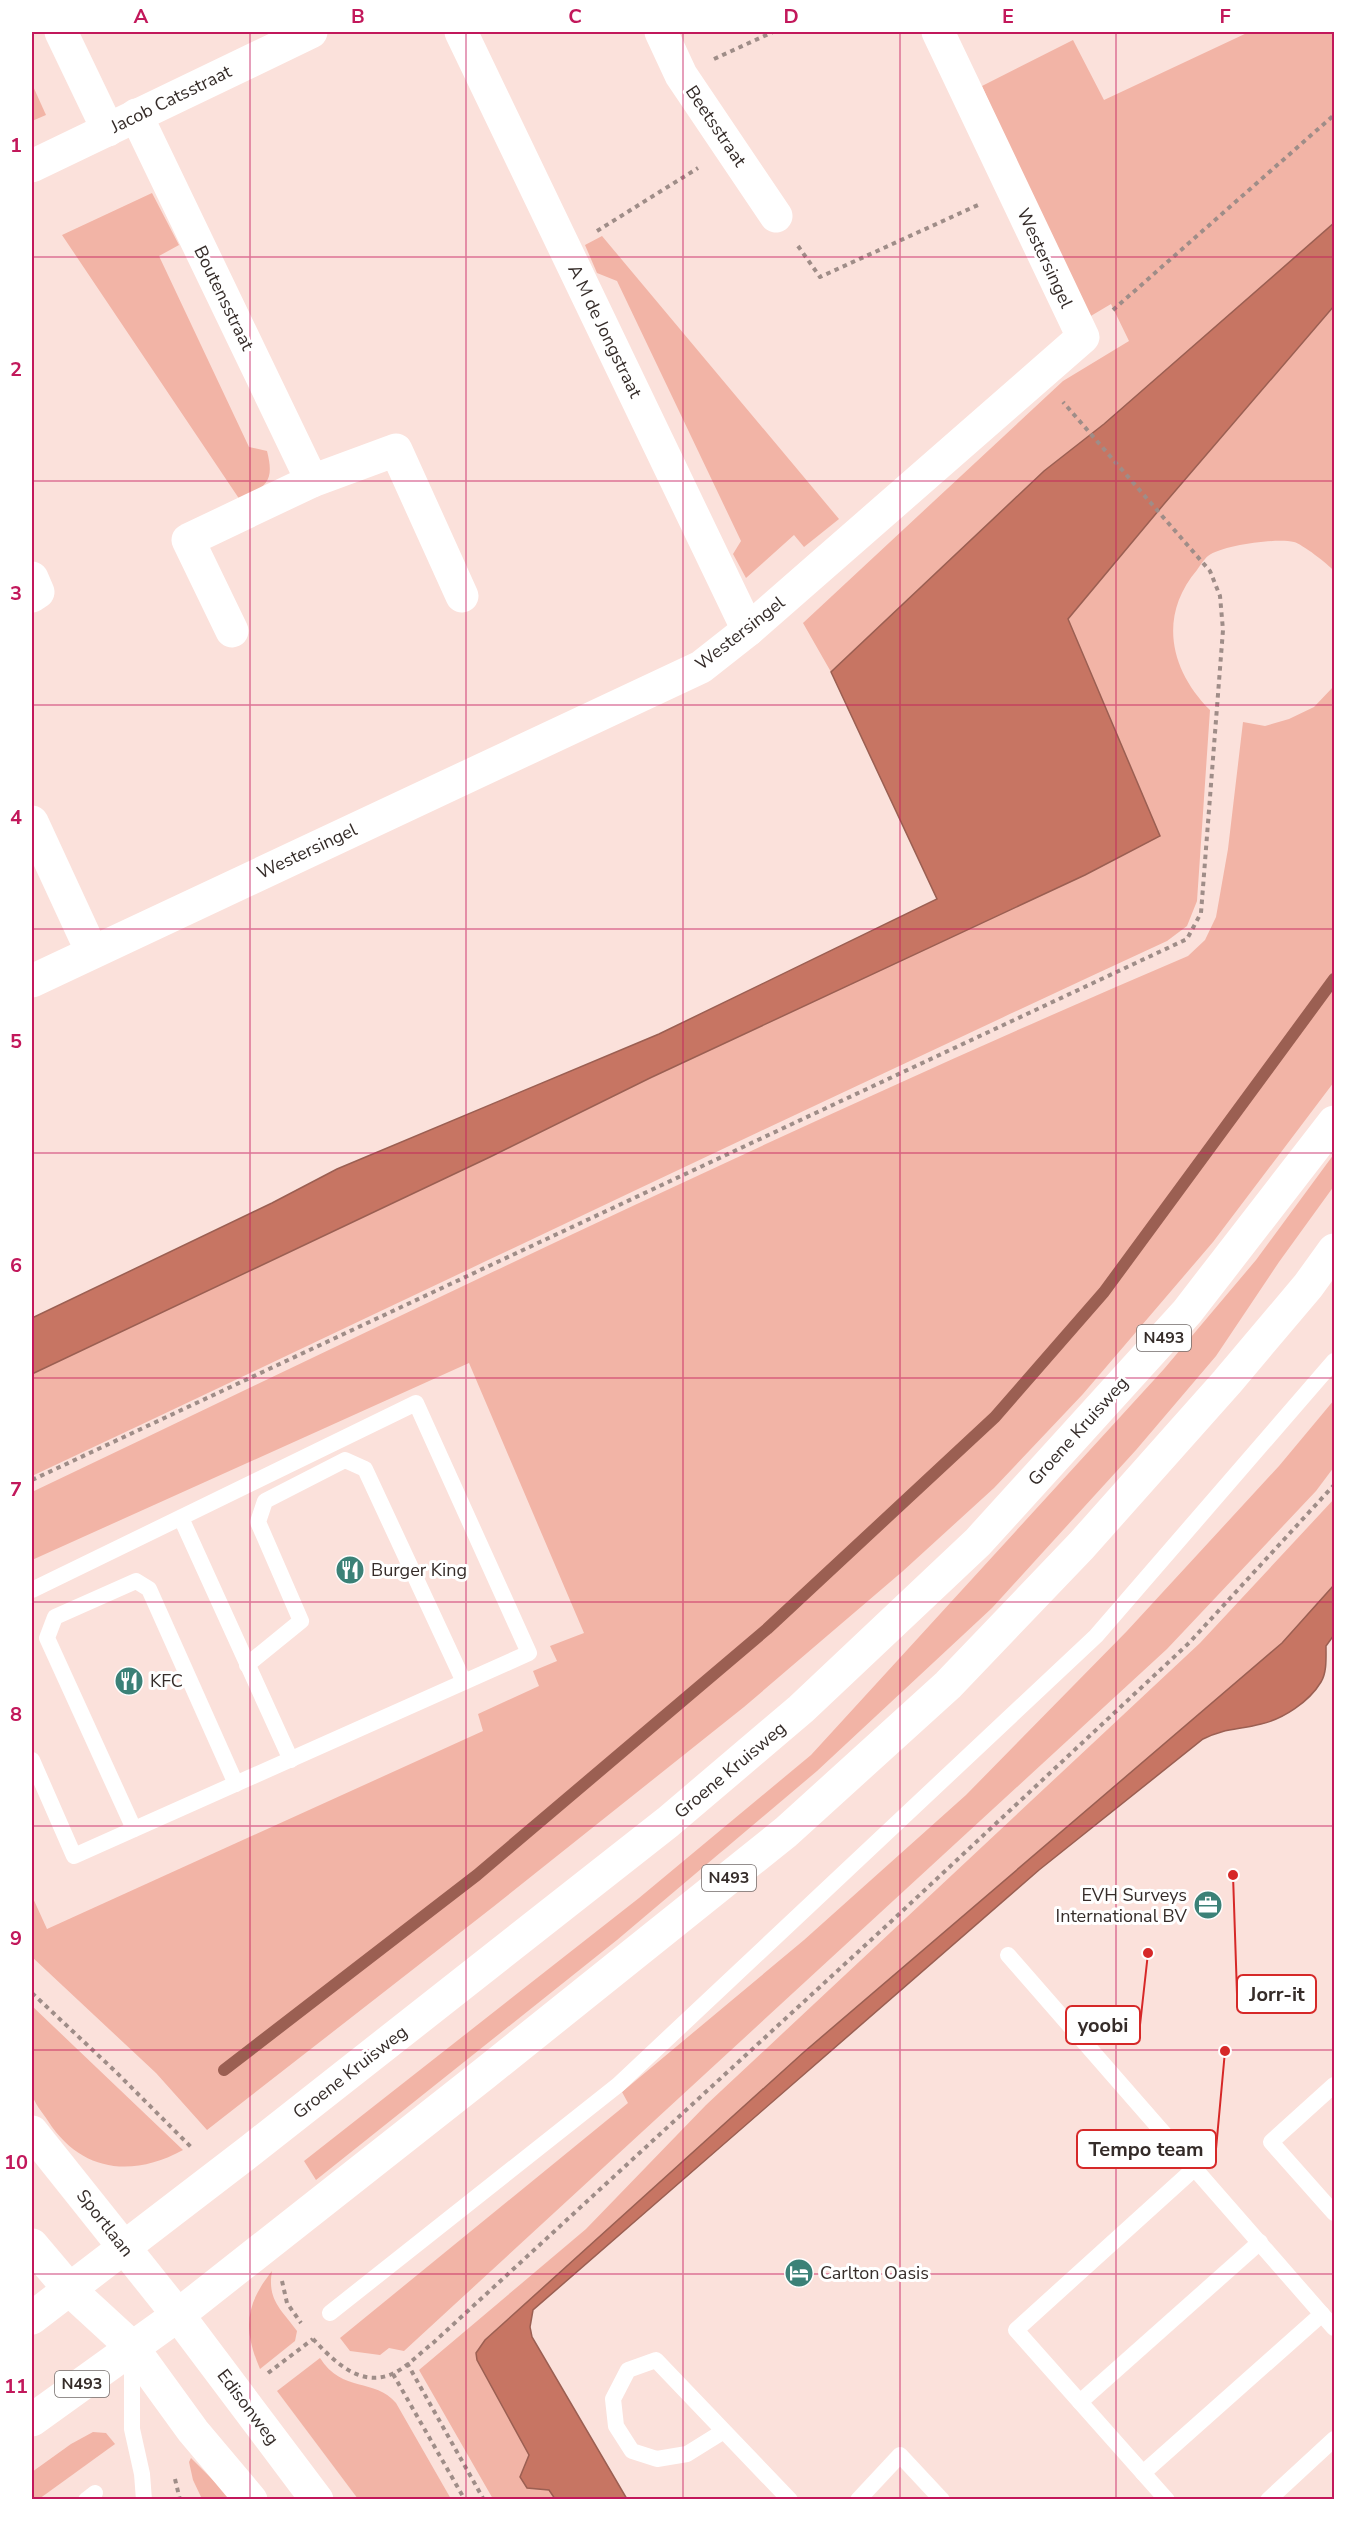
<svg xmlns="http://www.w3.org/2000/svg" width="1366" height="2531" viewBox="0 0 1366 2531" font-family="'Nunito Sans',sans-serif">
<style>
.green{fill:#f2b4a6}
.water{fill:#c77563;stroke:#9b5f52;stroke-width:1.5}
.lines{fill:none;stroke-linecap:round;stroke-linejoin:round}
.stream{stroke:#9b5f52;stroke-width:12}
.path{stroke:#9f8d88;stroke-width:4;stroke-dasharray:4.5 4.5;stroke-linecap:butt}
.lane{stroke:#fff;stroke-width:16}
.street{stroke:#fff;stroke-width:33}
.secondary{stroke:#fff;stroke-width:33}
.primary{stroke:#fff;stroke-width:33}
.grid{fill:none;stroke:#c2185b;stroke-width:1.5;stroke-opacity:0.55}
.labels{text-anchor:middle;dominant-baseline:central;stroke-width:6;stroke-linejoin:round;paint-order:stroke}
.shield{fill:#fff;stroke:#726b69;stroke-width:1.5}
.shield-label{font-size:16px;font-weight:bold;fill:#352c29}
.street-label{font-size:18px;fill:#352c29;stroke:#fff}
.poi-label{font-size:18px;fill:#352c29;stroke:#fff;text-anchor:start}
.leader{fill:none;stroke:#d62828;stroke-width:2}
.callout-dot{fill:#d62828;stroke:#fff;stroke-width:2}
.callout{fill:#fff;stroke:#d62828;stroke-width:2}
.callout-label{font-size:20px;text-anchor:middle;font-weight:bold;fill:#352c29}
.neatline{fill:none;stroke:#c2185b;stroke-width:2}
.grid-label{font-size:20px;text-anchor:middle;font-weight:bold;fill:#c2185b}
</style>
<rect width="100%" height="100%" fill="#fbe1db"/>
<!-- green -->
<g class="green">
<path d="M1249,32H1334V223L1104,424L1044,471L831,672L803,623L1063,381L1129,341L1111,304L1084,320L982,86L1073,40L1104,100Z"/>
<path d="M32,84L46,115L32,121Z"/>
<path d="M152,193L179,245L159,256L249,447L267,451C275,482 266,486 240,500L62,235Z"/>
<path d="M602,236L839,519L804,547L794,535L746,578L733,554L741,541L617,281L597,273L585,245Z"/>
<path d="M1334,306V571C1328,564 1302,544 1294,542C1276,538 1223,545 1208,556C1204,559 1200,566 1197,570C1158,616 1170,670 1210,710L1197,901L1187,926L1167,941C787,1117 410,1298 32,1476V1374L490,1157L650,1078L1085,875L1160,836L1068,619L1164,504Z"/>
<path d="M1334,686V1082L1213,1242L1083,1394L994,1488L903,1571L744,1707L493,1907L207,2130L156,2073L32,1957V1896L47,1929L483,1731L478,1714L539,1686L533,1671L557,1661L550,1646L584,1633L469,1363L32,1560V1492C415,1309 797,1123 1188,956L1205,940L1216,917L1228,849L1243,722L1265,726L1289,719L1314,707Z"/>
<path d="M1334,1154V1186L1279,1262L1216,1356L1136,1450L992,1608L817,1771L617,1940L316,2180L304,2161L639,1898L811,1755L1164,1369L1256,1260Z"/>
<path d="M1334,1400V1467L1316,1491L1167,1649L404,2351L389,2348L380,2355L350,2351L340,2338L628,2103L622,2092L804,1940L966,1795L1127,1631L1279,1466Z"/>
<path d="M1334,1499V1585L1282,1643L804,2052L485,2340L476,2353L477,2360L555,2499H493L419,2370L586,2229L706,2105L1200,1643Z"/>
<path d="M32,2006L183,2150C132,2178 81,2172 48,2121C43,2113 33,2102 32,2093C28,2070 31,2031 32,2006Z"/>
<path d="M272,2271C267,2300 281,2309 297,2331L295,2341L260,2369C243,2329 245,2305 272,2271Z"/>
<path d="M320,2358C342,2393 375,2378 396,2403L451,2499H358L277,2391Z"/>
<path d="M93,2432L106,2433L115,2444L39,2499H32V2472L71,2444Z"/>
<path d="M191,2458L232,2499H202L193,2480L189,2462Z"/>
</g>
<!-- water -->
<g class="water">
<path d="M1334,223V306L1164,504L1068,619L1160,836L1085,875L650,1078L490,1157L32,1374V1318L272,1203L337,1169L659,1034L937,899L831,672L1044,471L1104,424Z"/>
<path d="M1334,1585V1635L1326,1646C1326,1658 1327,1672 1321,1682C1309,1702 1283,1719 1261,1724C1238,1730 1225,1728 1203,1739L1039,1870L533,2310L530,2327L532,2337L627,2499H555L549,2490L527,2488L520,2477L529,2455L477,2360L476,2353L485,2340L804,2052L1282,1643Z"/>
</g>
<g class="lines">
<!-- stream -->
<path class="stream" d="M224,2070L477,1875L767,1629L995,1417L1104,1292L1334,979"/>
<!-- path -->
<g class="path">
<path d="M714,59L773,32"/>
<path d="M597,231L698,168"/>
<path d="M798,246L820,277L978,205"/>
<path d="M1113,310L1334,115"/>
<path d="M32,1480L1187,939L1201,913L1223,630L1220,596L1210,571L1063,402"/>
<path d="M32,1993L116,2072L193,2149"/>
<path d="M282,2281L287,2303L301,2323"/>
<path d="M313,2339C333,2360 359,2388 392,2374C406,2368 420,2353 433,2343L897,1916L1189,1643L1334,1485"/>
<path d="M407,2363L484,2500"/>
<path d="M268,2373L313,2339"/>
<path d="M393,2374L465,2500"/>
<path d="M175,2479L180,2500"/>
</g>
<!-- lane -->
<g class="lane">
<path d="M181,1518L291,1760"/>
<path d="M32,1590L416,1403L529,1653L74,1856L32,1760"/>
<path d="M247,1665L301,1621L258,1522L265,1501L345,1460L365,1469L464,1682"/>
<path d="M134,1829L47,1638L55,1617L136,1581L149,1589L236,1784"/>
<path d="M1008,1955L1334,2328"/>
<path d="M1334,2085L1271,2142L1334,2213"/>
<path d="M330,2313L618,2085L1096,1636L1334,1361"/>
<path d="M132,2354V2429L142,2474L144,2500"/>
<path d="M1080,2402L1260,2242"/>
<path d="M724,2431L687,2454L657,2459L632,2451L616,2426L613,2399L628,2370L656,2360L790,2500"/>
<path d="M1143,2473L1322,2314"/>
<path d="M86,2500L95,2493"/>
<path d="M858,2500L900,2455L942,2500"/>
<path d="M1167,2500L1016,2330L1195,2168"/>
<path d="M1268,2500L1334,2439"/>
</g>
<!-- street -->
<g class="street">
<path d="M61,32L108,130"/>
<path d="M461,32L748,630"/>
<path d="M661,32L681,75L776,216"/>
<path d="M136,115L312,481L396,450L462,596"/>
<path d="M32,166L311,32"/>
<path d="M32,578L38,592L32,596"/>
<path d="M232,631L188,540L312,481"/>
<path d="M32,822L92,952"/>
<path d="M32,981L701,667L748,630L1083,337L938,32"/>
<path d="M178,2315L317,2500"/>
<path d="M132,2347L193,2431L251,2500"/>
</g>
<!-- secondary -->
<g class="secondary">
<path d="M32,2132L178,2315"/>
<path d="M32,2245L70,2290L132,2347"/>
</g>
<!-- primary -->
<g class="primary">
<path d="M32,2318L251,2150L668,1822L801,1709L978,1542L1187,1312L1334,1122"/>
<path d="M32,2420L178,2315L484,2074L786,1832L948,1685L1081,1546L1227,1382L1308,1286L1334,1250"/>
</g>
</g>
<!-- grid -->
<path class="grid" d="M250,32V2500M466,32V2500M683,32V2500M900,32V2500M1116,32V2500M32,257H1334M32,481H1334M32,705H1334M32,929H1334M32,1153H1334M32,1378H1334M32,1602H1334M32,1826H1334M32,2050H1334M32,2274H1334"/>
<!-- icons -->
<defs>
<g id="restaurant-disc" transform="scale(1.5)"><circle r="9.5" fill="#3b8177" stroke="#fff"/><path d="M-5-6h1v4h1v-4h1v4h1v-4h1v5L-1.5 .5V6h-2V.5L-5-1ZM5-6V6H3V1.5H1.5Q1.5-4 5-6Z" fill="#fff"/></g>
<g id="office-disc" transform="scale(1.5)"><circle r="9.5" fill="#3b8177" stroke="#fff"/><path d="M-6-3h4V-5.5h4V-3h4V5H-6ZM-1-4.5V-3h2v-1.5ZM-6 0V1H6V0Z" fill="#fff"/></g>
<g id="hotel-disc" transform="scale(1.5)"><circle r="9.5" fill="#3b8177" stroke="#fff"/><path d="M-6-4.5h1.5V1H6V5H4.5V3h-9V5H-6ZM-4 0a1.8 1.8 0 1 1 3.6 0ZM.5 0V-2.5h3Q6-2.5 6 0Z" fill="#fff"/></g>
</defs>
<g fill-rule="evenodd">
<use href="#restaurant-disc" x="350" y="1570"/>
<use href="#restaurant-disc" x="129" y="1681"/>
<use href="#office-disc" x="1208" y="1905"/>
<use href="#hotel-disc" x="799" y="2273"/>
</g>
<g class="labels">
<!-- shield labels -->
<g class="shield">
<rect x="1137" y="1325" width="54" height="26" rx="4.5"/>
<rect x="702" y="1865" width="54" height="26" rx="4.5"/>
<rect x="55" y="2371" width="54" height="26" rx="4.5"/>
</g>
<g class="shield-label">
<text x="1164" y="1338">N493</text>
<text x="729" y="1878">N493</text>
<text x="82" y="2384">N493</text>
</g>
<!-- street labels -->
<g class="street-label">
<text transform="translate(171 99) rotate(-26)">Jacob Catsstraat</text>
<text transform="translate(716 126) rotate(56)">Beetsstraat</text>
<text transform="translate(1045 258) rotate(65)">Westersingel</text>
<text transform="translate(224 298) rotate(64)">Boutensstraat</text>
<text transform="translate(605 331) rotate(64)">A M de Jongstraat</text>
<text transform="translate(740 633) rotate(-38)">Westersingel</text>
<text transform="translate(307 851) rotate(-25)">Westersingel</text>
<text transform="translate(1078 1431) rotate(-48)">Groene Kruisweg</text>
<text transform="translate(730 1770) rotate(-40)">Groene Kruisweg</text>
<text transform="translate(350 2072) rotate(-38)">Groene Kruisweg</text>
<text transform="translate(105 2223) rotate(52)">Sportlaan</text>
<text transform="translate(248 2407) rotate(53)">Edisonweg</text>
</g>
<!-- poi labels -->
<g class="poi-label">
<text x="371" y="1570">Burger King</text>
<text x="150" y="1681">KFC</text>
<text x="1187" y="1895" text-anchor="end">EVH Surveys<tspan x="1187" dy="21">International BV</tspan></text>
<text x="820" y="2273">Carlton Oasis</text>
</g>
</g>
<!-- callouts -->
<path class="leader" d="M1233 1875L1237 1994M1148 1953L1140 2025M1225 2051L1216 2149"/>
<g class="callout-dot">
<circle cx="1233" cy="1875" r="6"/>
<circle cx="1148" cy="1953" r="6"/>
<circle cx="1225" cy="2051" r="6"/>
</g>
<g class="callout">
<rect x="1237" y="1975" width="79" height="38" rx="6"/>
<rect x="1066" y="2006" width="74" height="38" rx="6"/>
<rect x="1077" y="2130" width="139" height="38" rx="6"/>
</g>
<g class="callout-label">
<text x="1277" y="2001">Jorr-it</text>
<text x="1103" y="2032">yoobi</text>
<text x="1146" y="2156">Tempo team</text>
</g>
<!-- border -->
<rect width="1366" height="2531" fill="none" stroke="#ffffff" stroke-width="66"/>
<rect x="33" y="33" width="1300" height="2465" class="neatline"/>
<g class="grid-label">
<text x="141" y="23">A</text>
<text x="358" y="23">B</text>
<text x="575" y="23">C</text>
<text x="791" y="23">D</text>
<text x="1008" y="23">E</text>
<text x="1225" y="23">F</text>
<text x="16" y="152">1</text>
<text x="16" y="376">2</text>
<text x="16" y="600">3</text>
<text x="16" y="824">4</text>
<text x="16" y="1048">5</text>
<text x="16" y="1272">6</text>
<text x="16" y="1496">7</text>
<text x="16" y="1721">8</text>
<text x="16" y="1945">9</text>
<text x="16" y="2169">10</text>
<text x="16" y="2393">11</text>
</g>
</svg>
